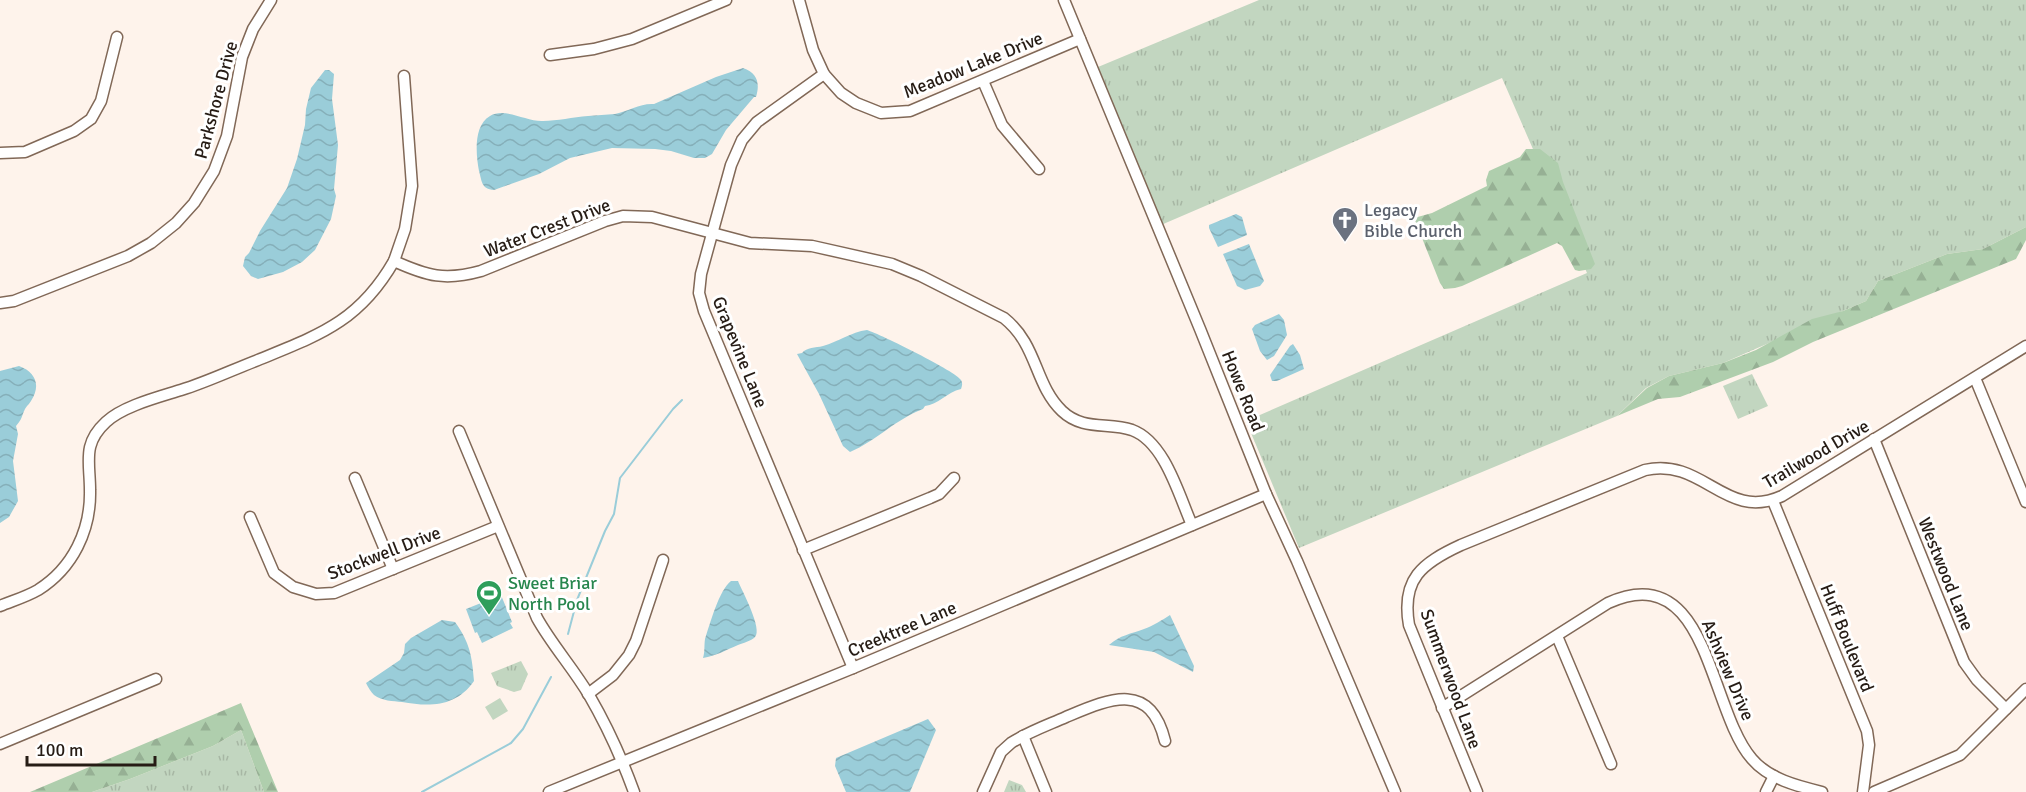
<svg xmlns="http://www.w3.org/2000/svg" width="2026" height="792" viewBox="0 0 2026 792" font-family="Signika,sans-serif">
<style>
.grass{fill:url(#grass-tufts)}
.forest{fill:url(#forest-firs)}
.pitch{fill:#c2d6c0}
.water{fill:url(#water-waves)}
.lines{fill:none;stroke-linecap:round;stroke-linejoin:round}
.stream{stroke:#9acdd9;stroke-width:2}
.minor-casing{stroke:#816857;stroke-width:13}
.minor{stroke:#fff;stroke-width:10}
.labels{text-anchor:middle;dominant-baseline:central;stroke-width:6;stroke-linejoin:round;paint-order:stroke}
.street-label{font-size:18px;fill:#261c15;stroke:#fff}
.worship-label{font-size:18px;fill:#5b616d;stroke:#fff;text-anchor:start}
.leisure-label{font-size:18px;fill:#27864d;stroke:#fff;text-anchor:start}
</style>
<defs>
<pattern id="grass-tufts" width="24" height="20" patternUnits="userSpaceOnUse" patternTransform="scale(1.5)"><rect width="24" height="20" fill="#c2d6c0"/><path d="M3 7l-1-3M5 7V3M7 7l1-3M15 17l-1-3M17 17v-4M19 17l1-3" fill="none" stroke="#a7b7a4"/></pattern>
<pattern id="forest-firs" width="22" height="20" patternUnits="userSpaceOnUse" patternTransform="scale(1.5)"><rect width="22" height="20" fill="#afcead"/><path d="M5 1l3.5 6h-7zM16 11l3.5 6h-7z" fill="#96b094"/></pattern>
<pattern id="water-waves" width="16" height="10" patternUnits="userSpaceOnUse" patternTransform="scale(1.5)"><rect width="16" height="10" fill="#9acdd9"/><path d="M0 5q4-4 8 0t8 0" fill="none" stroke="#85afb9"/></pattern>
</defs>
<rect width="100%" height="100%" fill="#fef3eb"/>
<!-- grass -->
<g class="grass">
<path d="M1259,0H2026V227L1983,249L1947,254L1878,281L1866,301L1723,363L1669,376L1646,388L1617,416L1299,548L1246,421L1587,273L1502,78L1161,225L1098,67Z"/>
<path d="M1752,374L1768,406L1738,419L1723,386Z"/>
<path d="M521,661L528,674L521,690L514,692L497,686L491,673Z"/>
<path d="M241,730L264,792H92L130,779L213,746Z"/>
<path d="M1009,780L1022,785L1026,792H1004Z"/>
</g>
<!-- forest -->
<g class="forest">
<path d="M1526,149H1540L1558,163L1563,182L1595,264L1591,269L1579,271L1575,270L1562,246L1557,243L1462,286L1455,288L1444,289L1440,283L1414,218L1432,213L1487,186L1486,180L1489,171L1520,157Z"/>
<path d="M2026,227V240L2016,259L1813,342L1773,362L1680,397L1658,399L1617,416L1647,388L1669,376L1723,363L1756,350L1812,319L1843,311L1866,301L1878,281L1947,254L1983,249Z"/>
<path d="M241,703L278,792H264L241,730L213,746L130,779L92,792H30Z"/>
</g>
<!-- pitch -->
<path class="pitch" d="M500,698L508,711L493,720L485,707Z"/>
<!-- water -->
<g class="water">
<path d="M743,68C758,73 760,84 756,97H754L726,130L712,154L705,158H694L671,151L655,149L612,148L570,158L539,174L494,190C481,189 482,181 479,171C476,155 473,126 490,116C505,107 527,122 543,121C557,121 573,117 588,116C597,115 606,115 615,114C629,111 640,103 654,104L716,77Z"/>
<path d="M325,70H329L334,74L332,99L338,145L334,189L336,196L331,219L315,250L302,262L283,272L258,279L251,276L243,266L245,257L249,253L260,231L287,188L297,159L305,125L306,109L311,88Z"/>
<path d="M1236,214L1242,217L1247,235L1218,247L1209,228V225Z"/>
<path d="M1249,244L1264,281L1260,286L1245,290L1237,286L1223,254Z"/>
<path d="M1279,314L1284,320L1287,335L1274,356L1267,360L1260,351L1252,329L1255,325Z"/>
<path d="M867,330C880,334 957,372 961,380C963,383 962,386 961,389C947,392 938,405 925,406L923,409C896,419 876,441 850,452L843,446L819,394L797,354L802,353C807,347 815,348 823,346C838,342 851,332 867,330Z"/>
<path d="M1293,344L1300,355L1304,369L1277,381H1272L1270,375L1290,346Z"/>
<path d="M19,366C36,372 41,386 31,401C30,403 26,407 25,409C21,417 23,418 16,426L18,434L13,461L18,501L9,517L0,523V371Z"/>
<path d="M731,581H738C742,591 763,629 755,637C751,641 743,643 738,645C726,650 716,656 703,658C705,652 704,646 705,639C710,624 719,590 731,581Z"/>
<path d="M501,595L512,622L510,623L513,628L482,643L477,632L475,633L466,609Z"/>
<path d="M1170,615L1194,666L1193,672L1154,652L1109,645C1120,635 1131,634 1144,629C1153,626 1162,620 1170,615Z"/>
<path d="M442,620L455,622C470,643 472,656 474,681C456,707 430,707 402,702C393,701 382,701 374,695C371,692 368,687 366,683L400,660L404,653L405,644L411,638Z"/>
<path d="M928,719L936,730L910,792H846L835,766L836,758Z"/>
</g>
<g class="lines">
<!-- stream -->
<g class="stream">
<path d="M568,634L577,600L605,531L614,514L620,478L673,409L682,400"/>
<path d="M422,792L511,743L523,729L551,677"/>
</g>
<!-- minor casing -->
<g class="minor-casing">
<g id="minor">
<path d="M799,0L813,50L824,74L841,93L856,103L881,113L910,111L1080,39"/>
<path d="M1064,0L1200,329L1266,494L1297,561L1395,792"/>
<path d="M550,55L594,49L632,39L726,0"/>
<path d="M824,74L757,122L742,140L731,165L701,274L699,293L704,311L853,668"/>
<path d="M983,81L1002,125L1039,169"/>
<path d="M0,153L25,152L74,131L91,119L101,101L117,37"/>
<path d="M394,261L405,229L412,186L404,76"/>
<path d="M0,303L14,301L128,256L151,243L176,223L194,203L214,171L227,136L242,57L253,29L271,0"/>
<path d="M1975,378L2026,502"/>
<path d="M459,431L537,618C552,645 573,668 589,695C607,726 622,759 634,792"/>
<path d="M1874,439L1964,662L1977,680L2006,709"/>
<path d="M355,478L393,569"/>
<path d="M1773,501L1867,731L1869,745L1863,792"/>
<path d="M250,517L274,573L293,587L316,594L334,593L498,526"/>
<path d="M803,550L930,498L939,494L954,478"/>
<path d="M0,606C12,601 26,597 38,590C73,568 91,530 90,490C90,462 82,444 106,422C123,406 159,397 181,390C207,382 232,370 258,360C319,335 359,322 394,261C427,276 445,281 481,271L605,221L623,216L652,217L750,243L812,246L892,264L921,276L1004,318C1038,345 1034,384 1062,411C1083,431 1108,422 1132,430C1165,442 1179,496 1192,525"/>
<path d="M1557,636L1611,764"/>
<path d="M588,694L613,675L629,655L636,641L663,560"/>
<path d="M1442,708L1608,603C1709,557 1708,709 1752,759C1769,779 1797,786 1822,792"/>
<path d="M1023,736L1046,792"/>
<path d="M0,744L156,679"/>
<path d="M549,792L853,668L1266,494"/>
<path d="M983,792L1001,752L1011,743C1028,732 1048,725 1066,717C1109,699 1150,680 1165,741"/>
<path d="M1477,792L1409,625C1401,579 1422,563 1461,545L1645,470C1704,457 1725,522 1782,496L2026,346"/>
<path d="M1766,792L1774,776"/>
<path d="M1874,792L1960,755L2026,689"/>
</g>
</g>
<!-- minor -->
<use href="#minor" class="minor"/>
</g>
<!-- icons -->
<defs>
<g id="church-pin" transform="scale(1.35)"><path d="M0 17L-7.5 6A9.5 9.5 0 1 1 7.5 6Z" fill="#6b7280" stroke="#fff"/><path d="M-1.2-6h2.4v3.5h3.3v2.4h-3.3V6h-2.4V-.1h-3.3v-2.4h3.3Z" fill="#fff"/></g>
<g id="stadium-pin" transform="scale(1.35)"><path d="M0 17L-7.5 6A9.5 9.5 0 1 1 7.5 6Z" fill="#2e9e5b" stroke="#fff"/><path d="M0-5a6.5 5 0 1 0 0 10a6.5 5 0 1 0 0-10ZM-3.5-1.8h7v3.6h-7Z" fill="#fff"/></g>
</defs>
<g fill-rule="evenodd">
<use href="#church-pin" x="1345" y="220"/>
<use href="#stadium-pin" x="489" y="593"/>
</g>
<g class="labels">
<!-- street labels -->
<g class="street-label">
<text transform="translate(973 65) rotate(-22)">Meadow Lake Drive</text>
<text transform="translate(216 100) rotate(-75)">Parkshore Drive</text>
<text transform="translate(547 228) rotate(-21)">Water Crest Drive</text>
<text transform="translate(740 352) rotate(68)">Grapevine Lane</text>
<text transform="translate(1243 391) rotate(68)">Howe Road</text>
<text transform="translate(1816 454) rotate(-30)">Trailwood Drive</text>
<text transform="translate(384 553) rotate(-21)">Stockwell Drive</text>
<text transform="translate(1946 574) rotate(68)">Westwood Lane</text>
<text transform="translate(902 629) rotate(-23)">Creektree Lane</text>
<text transform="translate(1847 638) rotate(68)">Huff Boulevard</text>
<text transform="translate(1728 670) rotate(67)">Ashview Drive</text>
<text transform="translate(1451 679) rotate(70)">Summerwood Lane</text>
</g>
<!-- worship labels -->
<g class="worship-label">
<text x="1364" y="210">Legacy<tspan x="1364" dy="21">Bible Church</tspan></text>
</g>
<!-- leisure labels -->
<g class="leisure-label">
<text x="508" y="583">Sweet Briar<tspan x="508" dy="21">North Pool</tspan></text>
</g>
</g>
<!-- scale -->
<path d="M27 756v9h128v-9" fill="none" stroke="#261c15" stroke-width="3"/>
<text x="36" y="756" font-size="18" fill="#261c15" stroke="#ffffff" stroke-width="4.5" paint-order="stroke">100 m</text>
</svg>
